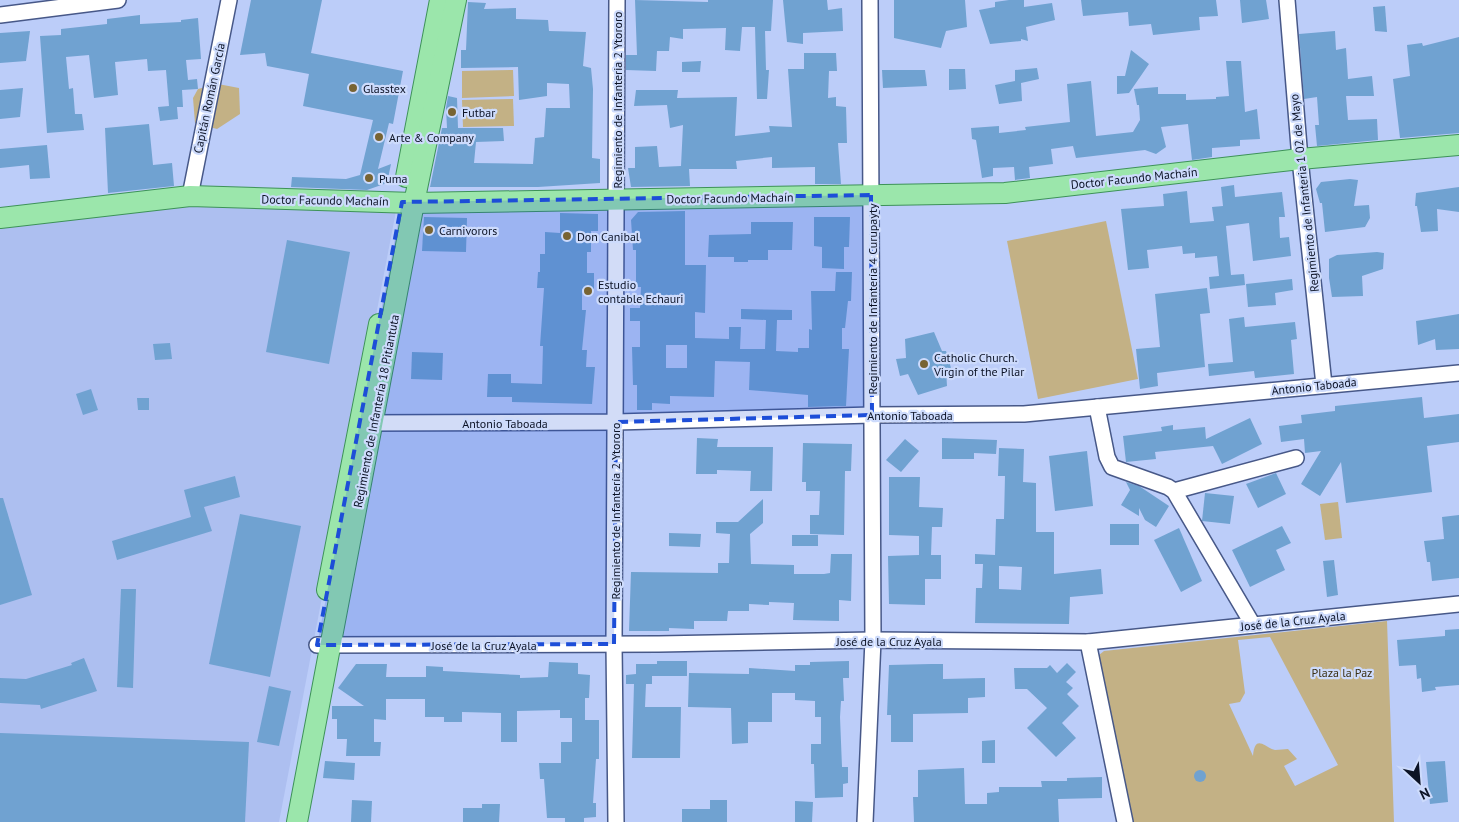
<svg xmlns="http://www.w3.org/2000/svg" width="1459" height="822" viewBox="0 0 1459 822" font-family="'PT Sans',sans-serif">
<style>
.built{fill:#adbff0}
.green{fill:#c3b185;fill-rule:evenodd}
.building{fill:#70a2d1;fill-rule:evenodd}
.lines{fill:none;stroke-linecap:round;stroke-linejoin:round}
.minor-casing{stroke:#475888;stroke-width:18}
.major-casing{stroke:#3d9258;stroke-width:22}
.minor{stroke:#fff;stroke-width:15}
.major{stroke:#9be6ab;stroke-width:20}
.marked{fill:#1d4ed8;fill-opacity:0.2;stroke:#1d4ed8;stroke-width:4;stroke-dasharray:10 6;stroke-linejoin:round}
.poi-dot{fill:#786433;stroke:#cddbfc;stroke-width:2}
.labels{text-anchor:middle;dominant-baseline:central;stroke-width:4.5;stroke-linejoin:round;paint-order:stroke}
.poi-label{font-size:12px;fill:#0c1326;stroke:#cddbfc;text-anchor:start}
.street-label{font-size:12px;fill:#0c1326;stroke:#cddbfc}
.park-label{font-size:12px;fill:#3a2f12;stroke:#cddbfc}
</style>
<rect width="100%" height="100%" fill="#bccdf9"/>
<!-- built -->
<path class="built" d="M186,204L396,211L279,822H0V225Z"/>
<!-- green -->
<g class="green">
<path d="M513,70L514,96L462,98V71Z"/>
<path d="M218,84L239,88L240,114L217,129L195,123L193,98L198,89Z"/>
<path d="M513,99L514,126L463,127L462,100Z"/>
<path d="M1106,221L1138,379L1038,399L1007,241Z"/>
<path d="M1338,502L1342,538L1325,540L1320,504Z"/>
<path d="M1387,621L1394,822H1132L1099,655L1104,651ZM1270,637L1338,765L1295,786L1284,766L1297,759L1288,749C1284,749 1280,750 1275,750C1265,748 1255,733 1253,756L1229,704L1240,702L1245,693L1238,640Z"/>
</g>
<!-- building -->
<g class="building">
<path d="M251,0H322L311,53L403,71L393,124L389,123L378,169L391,164L387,183L367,190L291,187L292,177L346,179L360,175L373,120L303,106L309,74L267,66L265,53L240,55Z"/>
<path d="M635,0L708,2V0H773L771,31H765L766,70H769L767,99H757L755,27H742L740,51L725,50L726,28L683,29V39L670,37L669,51H657L656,71L626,70V55H637Z"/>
<path d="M783,0H827L828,10L842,8L843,31L803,33V44L787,42Z"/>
<path d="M894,0H965L967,27L946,31L941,48L894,38Z"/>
<path d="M1009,0H1024V7L1052,3L1055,20L1026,27L1028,41L1021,39V41L990,44L979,10L995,7V2Z"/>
<path d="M1081,0H1216L1218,16L1199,17L1200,30L1153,35L1151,24L1129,26L1128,12L1083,16Z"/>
<path d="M1240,0H1266L1269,19L1242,23Z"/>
<path d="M468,2L486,3L484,9L516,8V19L548,20L549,31L586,32L583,66L591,68L593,89L592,158L600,159V183L538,187H430L442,128H447L446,108L448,96L457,98L458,128H503L504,141L476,142L474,163L533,164L535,138L544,137L546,108H570L569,84L547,83V96L519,100L518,67L461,68V50H466Z"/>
<path d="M1385,6L1387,32L1375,31L1373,7Z"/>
<path d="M140,15V24L181,22V20L198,18L201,59L186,60L188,80L197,79L198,89L182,90L183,107H177L178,119L160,121L158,107L169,106L166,70L148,71L147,59L115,62L118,95L94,98L89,55L66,57L69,89L73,88L75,114H82L84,130L47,133L40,36L61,35V29L107,24V19Z"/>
<path d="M30,31L26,61L0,63V33Z"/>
<path d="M1335,31L1336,50L1346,48L1348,79L1372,76L1374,96H1346L1348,120L1377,119L1378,140L1317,146L1315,125H1319L1317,97L1304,99L1299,34Z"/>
<path d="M1459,37V133L1400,138L1393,79L1410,76L1407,45L1422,43L1423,46Z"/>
<path d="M1131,50L1149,64L1129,93L1117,94V76H1125Z"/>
<path d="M804,53H836L837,71H829L828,98L836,97V106L846,107L847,143H838L841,184H815V167L772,168V157L736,161L737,169H689L690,186L631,187L628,168H635V147L657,146L659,167L681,166L683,125L670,128L667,105L634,106L636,90H678L677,98L737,97L735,136L770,132L769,126L792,127L788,69H804Z"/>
<path d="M701,61L700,72H682V62Z"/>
<path d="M1226,61H1241L1245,112L1257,109L1260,139L1240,140V146L1212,148V157L1192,160L1188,124L1161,127L1166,147L1156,154L1145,150L1076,158L1073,146L1051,149L1053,164L1029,167L1030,178L1015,180L1014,167L993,168V176L982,178L976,140L972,139L971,128L999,126V133L1026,130L1025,127L1070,122L1067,84L1091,81L1096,136L1133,132L1140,120L1139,105H1137L1134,89L1158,87V94H1186V100L1216,99V97L1229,96Z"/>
<path d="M1037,68L1039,79L1021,83L1022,101L999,104L995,85L1015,81V70Z"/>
<path d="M949,69H965L966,89L949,90Z"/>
<path d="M882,70H925L927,86L883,88Z"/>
<path d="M23,88L20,117L0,119V90Z"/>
<path d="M149,124L153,165L172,163L174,186L108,193L105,128Z"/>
<path d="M47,145L50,178L30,179L29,165L0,168V149Z"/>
<path d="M1350,179L1358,180L1354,206L1369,205L1370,218L1365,227L1325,232L1322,203H1320L1316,189L1321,182Z"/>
<path d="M1234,185L1235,197L1282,192L1285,217H1279L1280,238L1289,237L1291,256L1253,261L1249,223L1226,226L1231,275L1244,274L1245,285L1210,289L1209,277L1219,276L1217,256L1195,258V253L1183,254L1182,246L1147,250L1149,268L1128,270L1121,209L1164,206L1163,194L1187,191L1190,223L1214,221L1212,207L1223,206L1221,187Z"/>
<path d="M1459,187V212L1437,209L1438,231L1421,232L1417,206H1415L1416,193Z"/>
<path d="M685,211V265H706L705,313L695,312V338L729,339V327H741L740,349H765L766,320L741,319V309L792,310V320H777L776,351L798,352V348H809V329L812,330L811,291H835L836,272H852L851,301H848L845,328H842V349H849L846,406L808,407V395L749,390L750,362L715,361L714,397L670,396V404L652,403V410H637V385H633L632,347H640V321H630V308H640L641,287H636V250H633L631,220L638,212ZM666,345H687V368H666Z"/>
<path d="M560,213L598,214V231H591V252H587V273H594V289H582V310H586L582,350H587L586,367H595L592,404L512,402V397H487L488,374H511V383L542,384L543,346H540L544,288H537L538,272H540V254H545V232L560,233Z"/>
<path d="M424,217L467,218L466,252L422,251Z"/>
<path d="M814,217H850L849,247H844V269L822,268V247L814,246Z"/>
<path d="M751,222H793L792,250H768V260H748V262H734V257H708L709,235L751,234Z"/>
<path d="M287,240L350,252L329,364L266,352Z"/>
<path d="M1377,252L1384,253L1383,269L1362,276L1363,296L1332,297L1329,278V259L1337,255Z"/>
<path d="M1292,279L1293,290L1275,293L1276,305L1248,307L1246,284Z"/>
<path d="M1207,288L1210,313L1200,314L1205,367L1157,373L1158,386L1140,389L1136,349L1160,347L1155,294Z"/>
<path d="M1459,314V349L1436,350L1435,339L1418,345L1416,321Z"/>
<path d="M1244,317L1245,327L1295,322L1297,339L1291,340L1294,374L1255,378L1254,371L1209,376L1208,364L1233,362L1229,319Z"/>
<path d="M934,332L942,351H946L951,368L946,370L947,386L918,395L908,374L900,376L896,359L906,358L905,339Z"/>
<path d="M170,343L172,359L155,360L153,344Z"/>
<path d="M412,352L443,353L442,380L411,379Z"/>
<path d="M91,389L98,410L83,415L76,394Z"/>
<path d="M1422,397L1424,418L1459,414V442L1427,446L1432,492L1346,503L1341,462L1320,496L1301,484L1321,451L1305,453L1304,439L1281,442L1279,426L1302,423L1301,415L1335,411V406Z"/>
<path d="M137,398H149V410H138Z"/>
<path d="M1250,418L1262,444L1222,464L1213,446L1155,452L1156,459L1126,462L1123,436L1162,431L1161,427L1173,425V430L1205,427L1206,439Z"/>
<path d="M697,438L718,439L717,447H773L772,491H750L751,471L717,470V474H696Z"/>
<path d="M942,438L997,440L996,454L974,453V459H942Z"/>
<path d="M905,439L919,451L901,472L886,460Z"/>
<path d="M803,443L852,444L851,471H845L844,535L810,534V515H819L820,491H806V482H802Z"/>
<path d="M999,448L1024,449L1023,482L1036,483V532H1054V574L1101,569L1103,594L1070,597L1069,624L975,623L976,588H982L983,564H975V554L995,555L996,519H1004L1005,476H998ZM999,566L1022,567L1021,590L999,589Z"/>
<path d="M1087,451L1093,506L1055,511L1049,456Z"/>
<path d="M1276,473L1286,494L1258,508L1246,484Z"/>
<path d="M235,476L240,497L204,507L212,531L117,560L112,541L191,517L184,490Z"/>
<path d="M889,477H920L919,507L943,508L942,527H932L931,555H941V579H925V605L889,604L888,556L919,555V536L889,535Z"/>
<path d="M1126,482L1139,486L1169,506L1156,527L1145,520L1139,508V516L1121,505L1130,490Z"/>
<path d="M1205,493L1234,496L1230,524L1202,521Z"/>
<path d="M0,498H3L32,595L0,605Z"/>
<path d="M763,499V523L750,534L751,564L794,565V574H824L830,573L831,554H852L851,601L839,600V621L793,620L794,603L769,602V605L749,604V611H728L727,621H694V629L669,628V631H629L631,572L718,573V563H729L730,534L716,533V522H738Z"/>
<path d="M240,514L301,526L270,677L209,664Z"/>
<path d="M1459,515V578L1432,581L1430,562H1427L1424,541L1444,539L1442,517Z"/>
<rect x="1110" y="524" width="29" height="21"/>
<path d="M1282,526L1291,543L1276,550L1285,570L1250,587L1232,550Z"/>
<path d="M1179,528L1202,581L1181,592L1154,540Z"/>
<path d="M669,533L701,534L700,547L669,546Z"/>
<rect x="792" y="535" width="26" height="11"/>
<path d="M1334,560L1338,595L1327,597L1323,561Z"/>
<path d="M121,589H136L133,688L117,687Z"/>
<path d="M1459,629V685L1435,687L1436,690L1422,692L1421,678L1417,679L1416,665L1399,666L1397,640L1445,636V630Z"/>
<path d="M84,658L97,691L41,709L40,705L0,703V678L26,679L72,665L71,663Z"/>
<path d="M657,661H687V676H652V684H646L645,707H681L680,758H632L634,684H626V675L636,674V664H657Z"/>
<path d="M849,661V678H843L844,701H841L840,717L842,767H848V783L843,784V797L815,798L814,764H811V744H821V717H815V701L795,700V693H772V722H748V743L732,744L731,708L688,707L689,673L749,674V668L795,671V665H810V662Z"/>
<path d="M549,662L578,663V674L590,675L589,698H585V720H599V759H596L593,803H596V817L584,818V822H565V818H547L544,779H540L539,763H561V742H572V718H560V710L517,711V742H501V713L462,712V722H444V717H425V699H386V720L374,719V742H381L380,756H346L347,739H337V719H332V706H364L338,688L356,664H387L386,677H426V666L443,667V671L520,675V678L548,677Z"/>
<path d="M1067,663L1076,672L1066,682L1073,688L1067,694L1079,706L1062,723L1076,738L1056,757L1027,728L1047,708L1027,689H1015L1014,668H1047L1050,665L1057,673Z"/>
<path d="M931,664H943V679L985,678V697L968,698V713L913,714V742H891V715H887L889,665Z"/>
<path d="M269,686L291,691L279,746L257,742Z"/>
<path d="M0,733L249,742L245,822H0Z"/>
<path d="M995,740V763H982V741Z"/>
<path d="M325,761L355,763L354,780L323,778Z"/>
<path d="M1445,761L1448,802L1430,804L1426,762Z"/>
<path d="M964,768L965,804H987V793L999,792V787H1042L1041,781H1067V778L1102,777V798L1058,799L1059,822H914L913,797H918V770Z"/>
<circle cx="1200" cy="776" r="6"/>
<path d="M352,800L372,801L371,822H351Z"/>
<path d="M710,800H727V822H682V809H710Z"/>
<path d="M795,801L813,802L812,822H795Z"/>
<path d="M482,804H500L499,822H463V808H482Z"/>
</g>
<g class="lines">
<!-- minor casing -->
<g class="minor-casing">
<g id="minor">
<path d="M1287,0L1300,159L1324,385"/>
<path d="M0,15L118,0"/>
<path d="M190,196L229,0"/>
<path d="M1097,407L1107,457L1112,467L1168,487L1174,491L1253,625"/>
<path d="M363,423L616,422L872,415L1024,414L1459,373"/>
<path d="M1174,491L1296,458"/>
<path d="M1088,642L1125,822"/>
<path d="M317,645L659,644L873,640L1088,642L1459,604"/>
<path d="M616,822L614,644L617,0"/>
<path d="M865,822L873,640L870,0"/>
</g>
</g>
<!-- major casing -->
<g class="major-casing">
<g id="major">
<path d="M406,177L440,0"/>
<path d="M0,218L190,196L414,203L1005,193L1300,159L1459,145"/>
<path d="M327,590L379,324"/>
<path d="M297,822L414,203L456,0"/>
</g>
</g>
<!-- minor -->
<use href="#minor" class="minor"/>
<!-- major -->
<use href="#major" class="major"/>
</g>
<!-- marked area -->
<path class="marked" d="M871,195L872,415L616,422L614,644L317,645L402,202Z"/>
<!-- markers -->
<g class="poi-dot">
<circle cx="353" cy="88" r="5"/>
<circle cx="452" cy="112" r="5"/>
<circle cx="379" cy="137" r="5"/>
<circle cx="369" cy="178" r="5"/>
<circle cx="429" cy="230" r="5"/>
<circle cx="567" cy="236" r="5"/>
<circle cx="588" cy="291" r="5"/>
<circle cx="924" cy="364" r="5"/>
</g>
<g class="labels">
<!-- poi labels -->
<g class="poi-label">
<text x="363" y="88">Glasstex</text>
<text x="462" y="112">Futbar</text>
<text x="389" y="137">Arte &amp; Company</text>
<text x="379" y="178">Puma</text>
<text x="439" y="230">Carnivorors</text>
<text x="577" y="236">Don Canibal</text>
<text x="598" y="284">Estudio<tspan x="598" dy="14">contable Echauri</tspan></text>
<text x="934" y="357">Catholic Church.<tspan x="934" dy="14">Virgin of the Pilar</tspan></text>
</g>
<!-- street labels -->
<g class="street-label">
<text transform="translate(209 98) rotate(-78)">Capitán Román García</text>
<text transform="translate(617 100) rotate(-90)">Regimiento de Infanteria 2 Ytororo</text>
<text transform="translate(1134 178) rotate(-6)">Doctor Facundo Machaín</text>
<text transform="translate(1304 193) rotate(-96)">Regimiento de Infanteria 1 02 de Mayo</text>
<text transform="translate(730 198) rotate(-1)">Doctor Facundo Machaín</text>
<text transform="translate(325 200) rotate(1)">Doctor Facundo Machaín</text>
<text transform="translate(872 299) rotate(-90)">Regimiento de Infantería 4 Curupayty</text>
<text transform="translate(1314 386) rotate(-6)">Antonio Taboada</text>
<text transform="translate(376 411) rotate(-79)">Regimiento de Infantería 18 Pitiantuta</text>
<text x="910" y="415">Antonio Taboada</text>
<text x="505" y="423">Antonio Taboada</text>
<text transform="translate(615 511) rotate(-90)">Regimiento de Infantería 2 Ytororo</text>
<text transform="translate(1293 621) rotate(-6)">José de la Cruz Ayala</text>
<text x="889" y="641">José de la Cruz Ayala</text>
<text x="484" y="645">José de la Cruz Ayala</text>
</g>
<!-- park labels -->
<g class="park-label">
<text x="1342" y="672">Plaza la Paz</text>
</g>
</g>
<!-- north arrow -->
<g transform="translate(1419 782) rotate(154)" stroke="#cddbfc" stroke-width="4" paint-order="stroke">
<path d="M0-4L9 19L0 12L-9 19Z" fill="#0c1326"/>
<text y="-8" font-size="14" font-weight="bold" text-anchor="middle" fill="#0c1326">N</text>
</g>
</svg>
